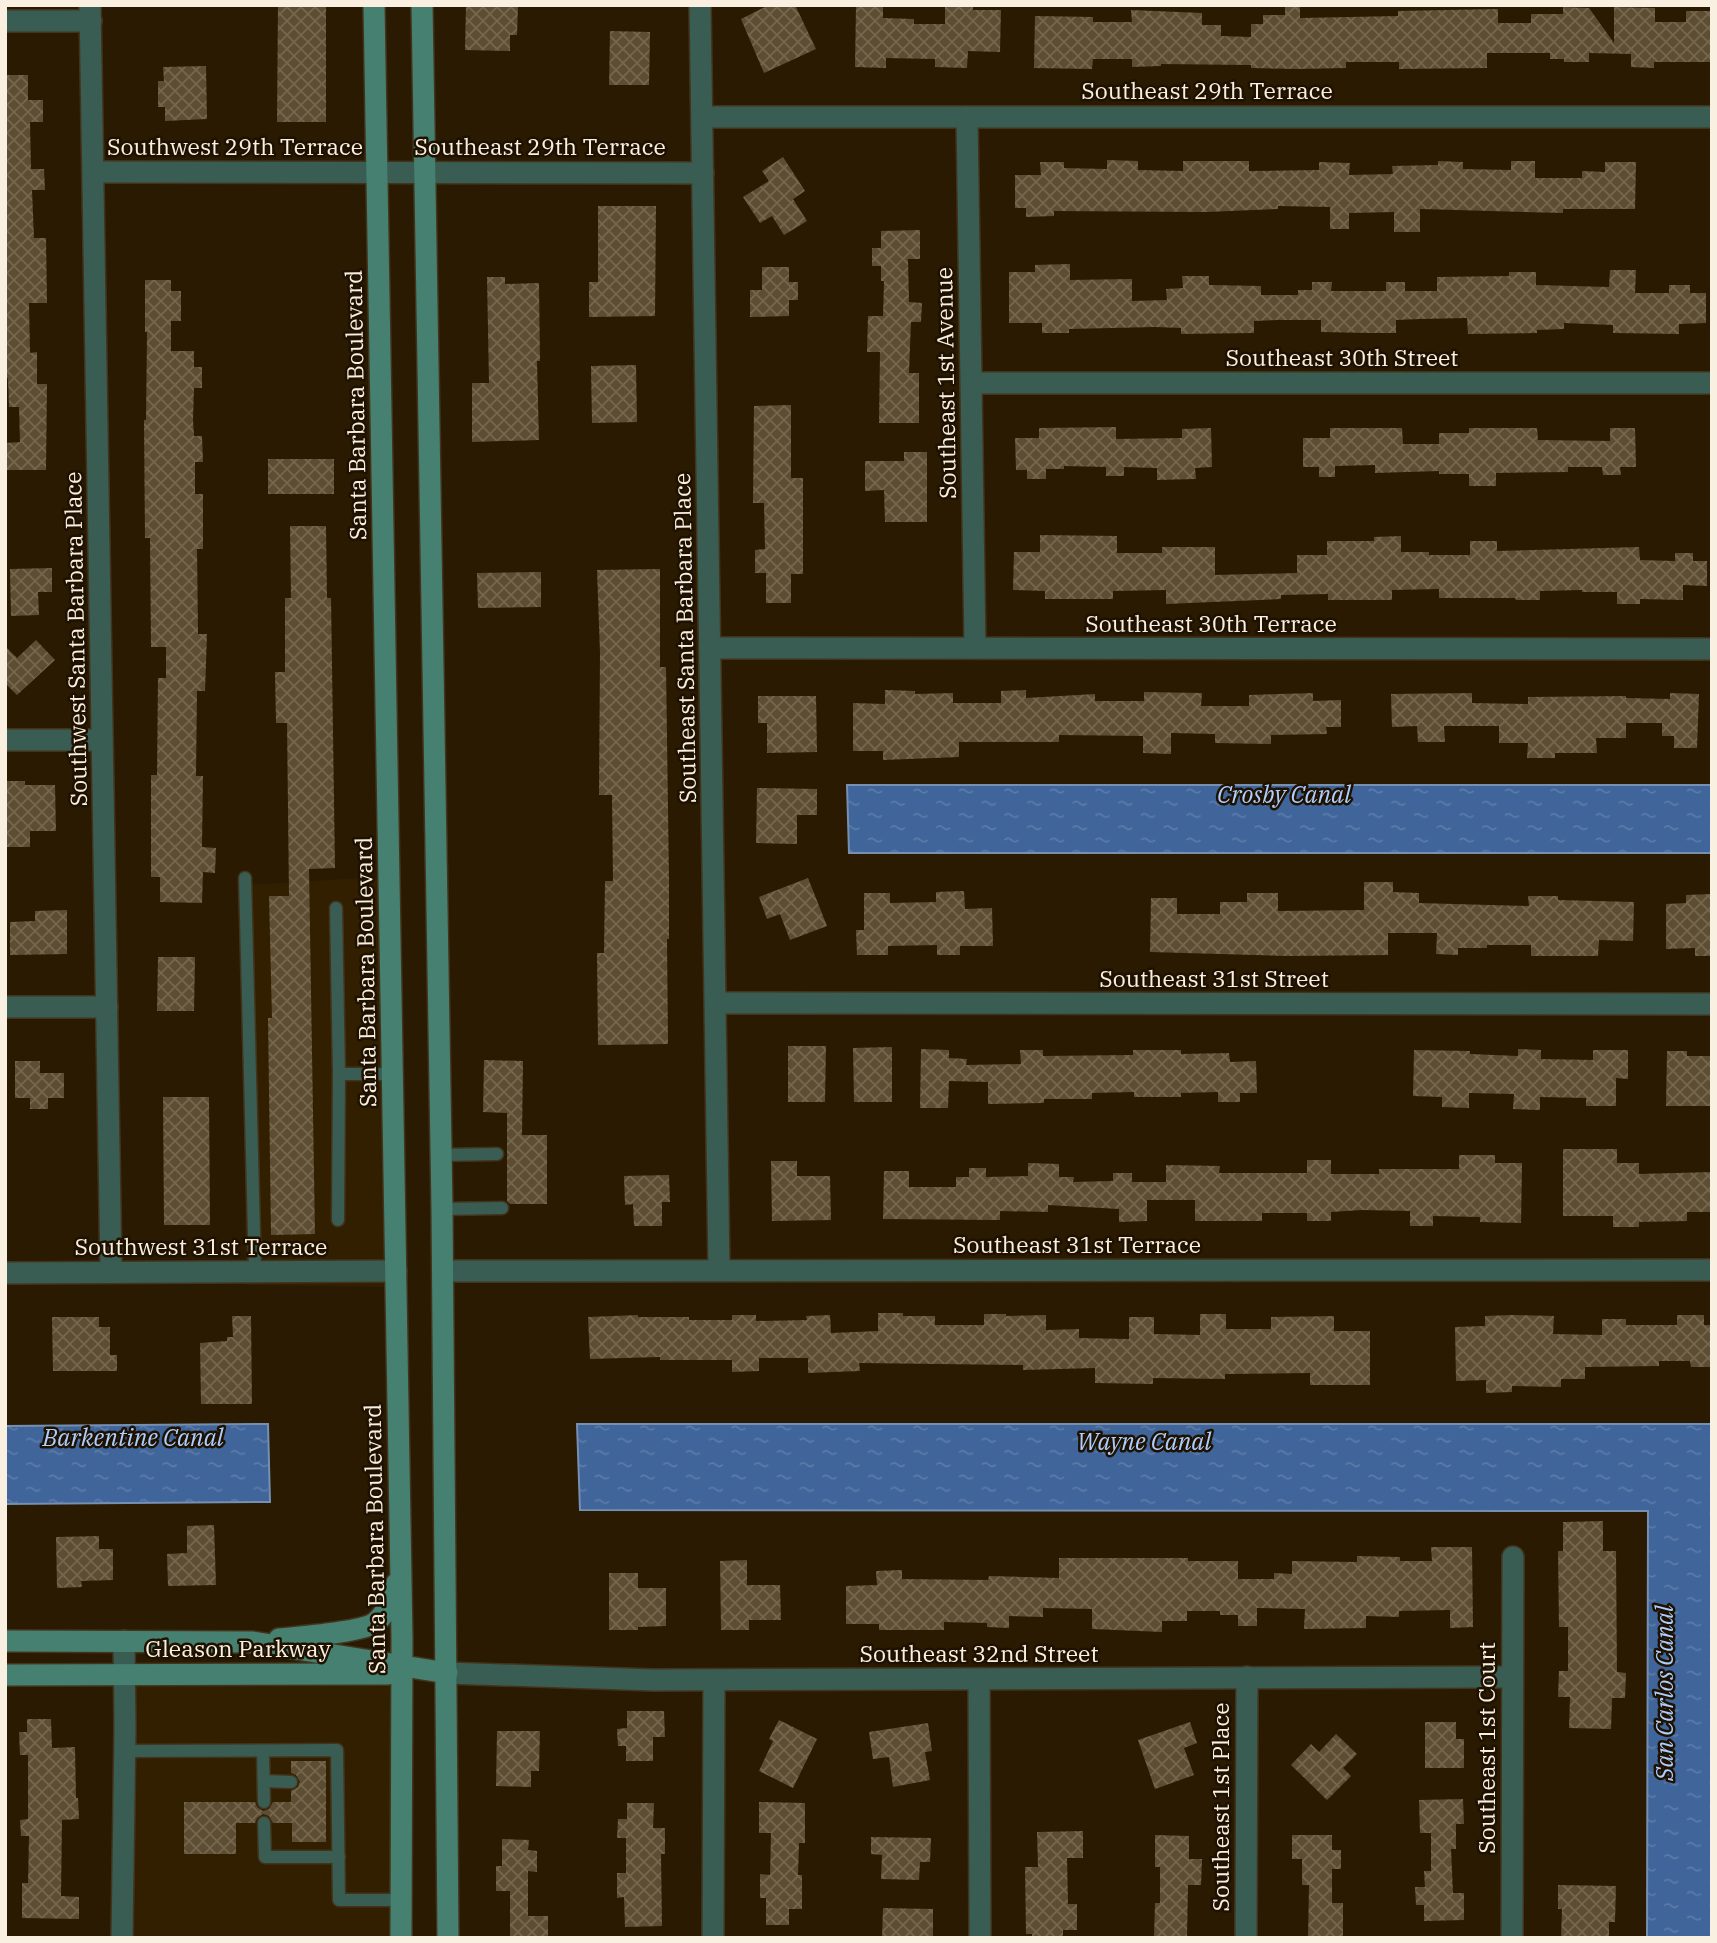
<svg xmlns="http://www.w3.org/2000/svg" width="1717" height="1943" viewBox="0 0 1717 1943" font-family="'IBM Plex Serif',serif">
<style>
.built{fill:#311f00}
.water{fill:url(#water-ripples);stroke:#778fb0;stroke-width:2}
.building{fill:url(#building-cross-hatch)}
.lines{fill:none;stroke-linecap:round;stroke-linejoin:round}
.lane-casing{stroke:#42341c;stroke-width:15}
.street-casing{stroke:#42341c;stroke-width:24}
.secondary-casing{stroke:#42341c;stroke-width:24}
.lane{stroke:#395c53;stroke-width:12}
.street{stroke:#395c53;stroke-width:21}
.secondary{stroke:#458071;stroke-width:21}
.labels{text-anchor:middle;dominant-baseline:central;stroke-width:5;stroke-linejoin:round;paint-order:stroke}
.street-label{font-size:23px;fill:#faf0e1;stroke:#1f1100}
.water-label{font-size:24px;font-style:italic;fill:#adcfff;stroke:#1f1100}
</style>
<defs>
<pattern id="water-ripples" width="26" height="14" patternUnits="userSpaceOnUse" patternTransform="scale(1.75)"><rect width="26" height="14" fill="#3f659b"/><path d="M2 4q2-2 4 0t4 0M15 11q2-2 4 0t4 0" fill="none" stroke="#5c7ba9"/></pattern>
<pattern id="building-cross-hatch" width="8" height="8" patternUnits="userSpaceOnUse" patternTransform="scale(1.75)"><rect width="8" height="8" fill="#5d4d32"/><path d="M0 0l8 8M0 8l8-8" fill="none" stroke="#75674f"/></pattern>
</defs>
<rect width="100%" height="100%" fill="#291a01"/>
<!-- built -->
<g class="built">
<path d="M379,877L386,1287L245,1285L246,885Z"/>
<path d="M393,1685L391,1938H124V1686Z"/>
</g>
<!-- water -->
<g class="water">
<path d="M847,785H1712V853H849Z"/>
<path d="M268,1424L270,1502L5,1504V1426Z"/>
<path d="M577,1424H1712V1938H1647L1648,1511L580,1510Z"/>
</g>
<!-- building -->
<g class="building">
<path d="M278,5H326V122H277Z"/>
<path d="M466,5L518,7L517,35H510V51L465,50Z"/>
<path d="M769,5H795L816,49L764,73L741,19Z"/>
<path d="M856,5H883V18L914,19V24H945V5H973V10H1001L1000,52L968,51L967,68L935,67V59L886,58V68L855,67Z"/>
<path d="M1285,5H1300V18L1398,16V11L1498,9V23H1531V14H1563V7L1589,8L1614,43V7L1655,8V22H1686V11H1712V62H1654V68L1631,67V54L1589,53V62H1564V59H1550V53H1487V68L1399,69V62H1346V68L1298,69L1251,68V65L1161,64V66L1132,67V59H1093L1092,69L1034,68L1035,16L1093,17V22H1132L1131,10L1202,13V25H1221V36L1251,37V24H1263V15H1285Z"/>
<path d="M610,31L650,32L649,85H609Z"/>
<path d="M206,66L207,119L165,121V107H158V81H164L163,67Z"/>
<path d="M5,75H28V100H43V122H30L31,169H44L45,190H32L34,238H46L47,303H29L30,353L37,352V384H47L46,470H5V443L20,442L19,407H9L8,378L5,379Z"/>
<path d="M783,157L805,191L793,199L807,221L784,235L772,216L760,223L743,197L769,181L762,171Z"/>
<path d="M1107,160L1138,161V170L1183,171V161H1249V171L1319,170V162L1350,163L1349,175L1393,174L1392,166L1438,165V161L1463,162V169L1511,170V161H1535V178H1582V171L1605,172V162H1636L1635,209H1563V213L1420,209V232H1394V212L1349,213V229H1330V207L1278,206V209L1206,212L1054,211V216L1026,217V208H1015V175H1041L1040,162H1064V168L1107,169Z"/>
<path d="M598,206H656L655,316L589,317V282H598Z"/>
<path d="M920,230V259H908L909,302L922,303L921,322H911L909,373H919V423H879L880,352H867L868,316H883L884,281H881V266H872V248H881V231Z"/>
<path d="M1070,264V280L1132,279V301L1167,300L1166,289L1183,288L1182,276H1209V285L1261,286V295H1298V290H1312V282H1332L1331,291H1386V282H1405V291H1437V277L1509,276V272H1536V285L1609,287L1610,270H1636L1635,293H1669V285H1690V293H1706V323L1679,324V334L1613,333V325L1564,323V329L1537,330V333L1468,334L1467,318L1420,319L1396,320V333H1369L1321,332V320H1277L1254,321V333L1181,334V328L1155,327L1069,329V333H1042V323H1009V272H1035V265Z"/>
<path d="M762,267H789V282H798V300H789V316L750,317V290H762Z"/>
<path d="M487,277H505V284L539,283L540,361H537L539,440L472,442V383H489Z"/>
<path d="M145,280H171V291H181V321H171V351H194V367H202V388H194L193,419L194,436H202L203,462H195V494H203V549H197L198,634H207L205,691H197L196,776H203L202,847L216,848L215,873L203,872L202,903L160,902V877H151V775H157L158,678H166V647H151L150,538H145L144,420H146L147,332H145Z"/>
<path d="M636,365L637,422L592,423L591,366Z"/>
<path d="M791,405V478H803V574H791V603H766V573H755V550L765,549L764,503H753L754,406Z"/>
<path d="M1116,427V439L1182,438V429L1211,428L1212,467L1195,468L1196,479L1157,480V468L1124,467V476H1106V467L1064,466V469H1046V479H1027V470H1016L1015,438H1039V428Z"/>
<path d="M1330,428H1402L1403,444H1439V433H1469V428H1537L1538,440L1610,441V428H1635L1636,467H1620L1621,475H1603L1602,467H1568V472L1496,473V486H1469V474H1439V471L1375,473V465L1335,466V477H1319V467H1303V438H1330Z"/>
<path d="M904,452H927V522H885L884,490L865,491V461H904Z"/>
<rect x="268" y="459" width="66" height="35"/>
<path d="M290,526H326L327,598H331L335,868L309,869L315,1234L271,1235L268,1018H272L269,896H289L287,723H276L275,672H285V598H291Z"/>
<path d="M1040,535L1117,536V553H1162V547H1215V575L1297,573V555H1327V541H1374V537L1401,536V552H1429V555H1470V541H1497V551L1639,547L1640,560L1675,561V553H1693V561H1707V586L1683,585V600L1640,599V604H1617V592H1582V590L1540,591V600H1516L1515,598H1439V589L1392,590V600H1328V594L1281,595V599L1166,604V590L1113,591V599H1045V591L1013,590L1014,552H1040Z"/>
<path d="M52,568V592H38L39,615L11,616L10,569Z"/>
<path d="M660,569V667H666L669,881V939H667L668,1044L598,1045L597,953H604L605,881H613L612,795H599L600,653L597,570Z"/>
<path d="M541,572V607L478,608L477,573Z"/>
<path d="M36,640L55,660L17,695L5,683V646L17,658Z"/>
<path d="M885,690L915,691V694L953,693V703H1001V691L1026,690V698L1095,694V701H1144V692L1202,693L1201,706H1249V695L1313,693V701L1341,700V727H1326L1327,734L1271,735V744L1215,743V734L1171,733V754L1143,753V736L1059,735V742H959V757L883,760V751H853V703L885,704Z"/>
<path d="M1472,693V703L1528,704V697L1626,696V698L1670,699V693L1699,694L1697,748H1674V736H1662V723H1626V738H1596L1597,753H1555V758H1527L1528,743H1499V726H1444L1445,742H1418L1417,726L1392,727L1391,694Z"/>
<path d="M758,696H816L817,752L767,753V723H758Z"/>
<path d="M5,781H25V785H55L56,831H30V847H5Z"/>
<path d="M757,788L817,789V815H797V844L756,843Z"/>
<path d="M808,878L827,926L790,940L780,914L767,919L759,897Z"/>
<path d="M1364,882H1393V892L1419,893V903L1529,906L1528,896H1558V900L1634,902L1633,941L1599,940L1598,956H1531V945H1487V948H1458V955L1436,954L1437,933H1388V955L1288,956L1150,952L1151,898H1177V914H1220V902H1247V893H1278V911L1364,910Z"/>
<path d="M964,891L965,909L992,908L993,946H960V955H937V945L888,946V955H857L856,930H864V893H890V903L936,902V892Z"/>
<path d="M1712,894V956H1695V948L1666,949V904L1686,903V895Z"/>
<path d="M67,910V954L10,955V922L35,921V911Z"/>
<path d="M158,957H195L194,1011H157Z"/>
<path d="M788,1046H826L825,1102H788Z"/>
<path d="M892,1047V1102H854L853,1048Z"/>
<path d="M921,1049L949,1050V1058L967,1059L966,1065L1021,1064L1020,1050H1043V1056L1133,1055V1050H1181V1054L1229,1053L1230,1062L1256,1061L1257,1093H1240V1102H1218V1092L1181,1093V1097H1134V1092L1092,1093V1099H1044V1103L988,1104V1082L949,1081L948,1108H920Z"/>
<path d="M1518,1049L1541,1050V1059L1593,1060V1050H1628V1079L1616,1078V1106H1586V1098L1540,1097V1110L1513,1109L1514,1094L1469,1093V1108L1442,1107V1097L1413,1096L1414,1050L1470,1051V1054L1518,1056Z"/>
<path d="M1667,1051H1687V1056H1712V1106H1666Z"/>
<path d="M484,1060L523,1061L522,1135H547V1204H510L507,1201V1113L483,1112Z"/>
<path d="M15,1061H40V1073H64V1098H48V1109H30V1098H15Z"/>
<path d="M163,1097H209L210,1225H164Z"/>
<path d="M1563,1149H1617V1163H1639V1174L1712,1172V1212H1687V1221L1639,1222V1227H1613V1216H1563Z"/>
<path d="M1459,1155H1495V1163H1522L1521,1223L1480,1222V1217L1433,1216V1226H1410V1211L1362,1210L1331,1212V1221H1307V1213H1262V1221H1195V1200H1147V1221L1119,1222V1209L1048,1205V1212L1000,1211V1220L883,1219L884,1171H909V1187H956V1177H969V1168H986V1177L1028,1176V1163L1059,1164V1177H1074L1073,1182L1113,1181V1173H1132V1182H1166V1165L1220,1166L1219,1173H1307V1160H1331V1174H1379V1169H1459Z"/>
<path d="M771,1161H797V1176H830L831,1220L772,1221Z"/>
<path d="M669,1175L670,1202H662V1226H634L633,1204L625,1205L624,1176Z"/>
<path d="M878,1313H903V1316H935V1325H984V1314H1006V1316L1046,1315V1330L1079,1329V1338L1129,1339V1317H1154V1334L1200,1335V1314H1226V1329H1271V1317L1334,1316V1331H1370V1385H1310V1373L1225,1374V1379L1153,1378V1384L1095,1383V1368L1023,1370V1365L859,1363L860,1371L808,1373V1358H759V1371L732,1372V1360H660V1357L590,1359L588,1317L638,1315V1317H689V1320H732V1315H756V1321L807,1320L806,1316L830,1315L831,1333L878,1331Z"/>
<path d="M1511,1315L1554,1316L1553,1334L1602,1335V1319H1626V1325H1677V1315H1704V1325H1712V1367H1691L1690,1361H1659V1366L1585,1367V1379H1561V1387L1512,1386V1392L1486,1393V1380L1456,1381L1455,1327L1485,1326V1316Z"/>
<path d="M232,1316H251L252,1404H201L200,1343L227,1341V1337H233Z"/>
<path d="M52,1317H99V1327H110V1355H117V1371H53Z"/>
<path d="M1603,1521V1551H1616L1617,1672L1626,1673L1625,1698H1612L1611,1729L1569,1728L1570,1697H1558L1559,1671H1568V1627H1559L1558,1551H1563V1522Z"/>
<path d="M214,1525L216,1585L168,1586L167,1554L187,1553V1526Z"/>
<path d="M99,1536V1549H113V1580L81,1581L82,1587L57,1588L56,1537Z"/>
<path d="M1431,1547H1472L1473,1627L1450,1628V1610L1399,1611V1617L1366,1616V1628L1304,1629L1305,1609L1257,1608V1626H1238V1615H1220V1611H1187V1621H1162V1632L1092,1629V1609L1043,1608V1617L1009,1616V1628L987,1627V1623L944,1622V1630H879V1624H846V1586L877,1585L876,1571L902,1570V1579L988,1580L989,1576L1059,1578V1558H1188V1561H1238V1579H1274V1573L1292,1574V1561L1357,1562V1556L1400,1557V1561H1432Z"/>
<path d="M747,1560V1585H780L781,1620H749V1630H721L720,1561Z"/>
<path d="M609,1573H638V1588H666V1626L638,1627V1630H609Z"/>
<path d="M627,1711H664L665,1737H653V1761H626V1746H618L617,1729L627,1728Z"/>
<path d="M27,1719H51L52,1748L75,1747L76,1798H78L79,1819L62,1820L61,1896L79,1897V1919L22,1918V1883H28L29,1836H21L20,1820L28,1819V1755H20L19,1732H27Z"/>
<path d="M779,1720L817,1739L793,1788L759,1771L773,1741L769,1739Z"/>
<path d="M1190,1722L1197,1743L1184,1748L1194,1775L1155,1789L1138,1740Z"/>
<path d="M1425,1722H1456V1739H1464V1768H1425Z"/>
<path d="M928,1723L932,1751L925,1752L930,1780L893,1787L889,1757L873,1759L869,1732Z"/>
<path d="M497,1731H540L539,1771H531V1787L496,1786Z"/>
<path d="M1336,1734L1357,1754L1343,1768L1351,1776L1327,1800L1291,1765L1311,1744L1319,1752Z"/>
<path d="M291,1761H326V1842H292V1823H273L269,1816L263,1814L257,1818L255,1823H236V1854H184V1802H255L257,1807L263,1811L269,1809L273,1802H291V1791L298,1787L300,1782L296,1775L291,1773Z"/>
<path d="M1463,1799L1464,1824H1456V1849H1451L1453,1893H1464V1920L1424,1921V1905H1416L1415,1887H1425L1424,1871H1431V1833H1420L1419,1800Z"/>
<path d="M759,1802L805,1803V1843H799L798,1875H802V1909H789V1925H766V1898H760V1874L770,1875L771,1833H759Z"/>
<path d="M627,1803H654L653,1828H665V1854H661L662,1926L625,1927L624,1897L617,1898V1873H626V1838H617L618,1819H627Z"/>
<path d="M1083,1831V1858H1067L1068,1904H1077V1930H1063V1938H1032V1934H1026L1025,1867H1038L1037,1832Z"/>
<path d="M1155,1835L1189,1836V1859H1202L1201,1885H1188L1187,1938H1154L1155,1903H1160V1867H1155Z"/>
<path d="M1292,1835H1332V1850H1341V1869H1332V1903H1343V1938H1308L1309,1885H1302V1859H1292Z"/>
<path d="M871,1837L931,1838L930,1862H920L919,1880L881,1879L882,1855L871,1854Z"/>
<path d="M502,1839L529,1840L528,1850L537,1851V1872L528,1871V1916H548V1938H510V1891H496V1866H502Z"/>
<path d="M1558,1885L1616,1886L1615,1922H1609V1938H1561L1562,1909H1558Z"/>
<path d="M883,1908L933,1909V1938L882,1937Z"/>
</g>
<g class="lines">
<!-- lane casing -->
<g class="lane-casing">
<g id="lane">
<path d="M245,878L255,1272"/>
<path d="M336,908L339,1074H393"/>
<path d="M441,1155L497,1154"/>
<path d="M442,1209L502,1208"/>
<path d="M338,1220L339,1074"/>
<path d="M125,1751L337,1750L339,1900H401"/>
<path d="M263,1752L264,1802"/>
<path d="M264,1781L291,1782"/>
<path d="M264,1823L265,1857H339"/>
</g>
</g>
<!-- street casing -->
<g class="street-casing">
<g id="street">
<path d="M90,5L111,1272"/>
<path d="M700,5L719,1270"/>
<path d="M5,21H91"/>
<path d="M702,117H1712"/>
<path d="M967,117L975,648"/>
<path d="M93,172L703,173"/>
<path d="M972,383H1712"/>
<path d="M710,648L1712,649"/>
<path d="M5,740H102"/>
<path d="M716,1003L1712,1004"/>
<path d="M5,1007H107"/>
<path d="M443,1271L1712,1270"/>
<path d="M5,1273L396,1271"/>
<path d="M447,1673L653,1680L1512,1677"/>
<path d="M979,1680L980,1938"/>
<path d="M122,1938L125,1728L124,1641"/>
<path d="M713,1938L714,1680"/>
<path d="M1246,1938L1247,1677"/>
<path d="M1512,1938L1513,1557"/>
</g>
</g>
<!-- secondary casing -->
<g class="secondary-casing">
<g id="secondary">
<path d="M374,5L402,1639L401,1938"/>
<path d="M422,5L442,1209L448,1938"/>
<path d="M279,1639C298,1637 364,1632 376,1622C388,1612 392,1598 396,1584"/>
<path d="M5,1641L253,1642L447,1673"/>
<path d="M5,1675L388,1674"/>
</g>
</g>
<!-- lane -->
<use href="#lane" class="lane"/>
<!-- street -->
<use href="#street" class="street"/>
<!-- secondary -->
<use href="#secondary" class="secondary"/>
</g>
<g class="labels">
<!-- street labels -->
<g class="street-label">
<text x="1207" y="90">Southeast 29th Terrace</text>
<text x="235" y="146">Southwest 29th Terrace</text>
<text x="540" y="146">Southeast 29th Terrace</text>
<text x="1342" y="357">Southeast 30th Street</text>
<text transform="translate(945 383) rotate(-91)">Southeast 1st Avenue</text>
<text transform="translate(355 405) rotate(-91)">Santa Barbara Boulevard</text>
<text x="1211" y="623">Southeast 30th Terrace</text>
<text transform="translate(684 638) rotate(-91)">Southeast Santa Barbara Place</text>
<text transform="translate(75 639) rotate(-91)">Southwest Santa Barbara Place</text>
<text transform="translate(365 972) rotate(-91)">Santa Barbara Boulevard</text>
<text x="1214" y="978">Southeast 31st Street</text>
<text x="1077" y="1244">Southeast 31st Terrace</text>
<text x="201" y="1246">Southwest 31st Terrace</text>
<text transform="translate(374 1539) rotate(-91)">Santa Barbara Boulevard</text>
<text x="238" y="1648">Gleason Parkway</text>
<text x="979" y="1653">Southeast 32nd Street</text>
<text transform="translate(1486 1748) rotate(-90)">Southeast 1st Court</text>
<text transform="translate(1220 1807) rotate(-90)">Southeast 1st Place</text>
</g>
<!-- water labels -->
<g class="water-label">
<text x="1284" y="794">Crosby Canal</text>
<text x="133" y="1437">Barkentine Canal</text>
<text x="1144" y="1441">Wayne Canal</text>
<text transform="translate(1664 1693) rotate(-90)">San Carlos Canal</text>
</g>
</g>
<!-- border -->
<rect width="1717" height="1943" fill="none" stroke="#faf0e1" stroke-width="14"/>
</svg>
